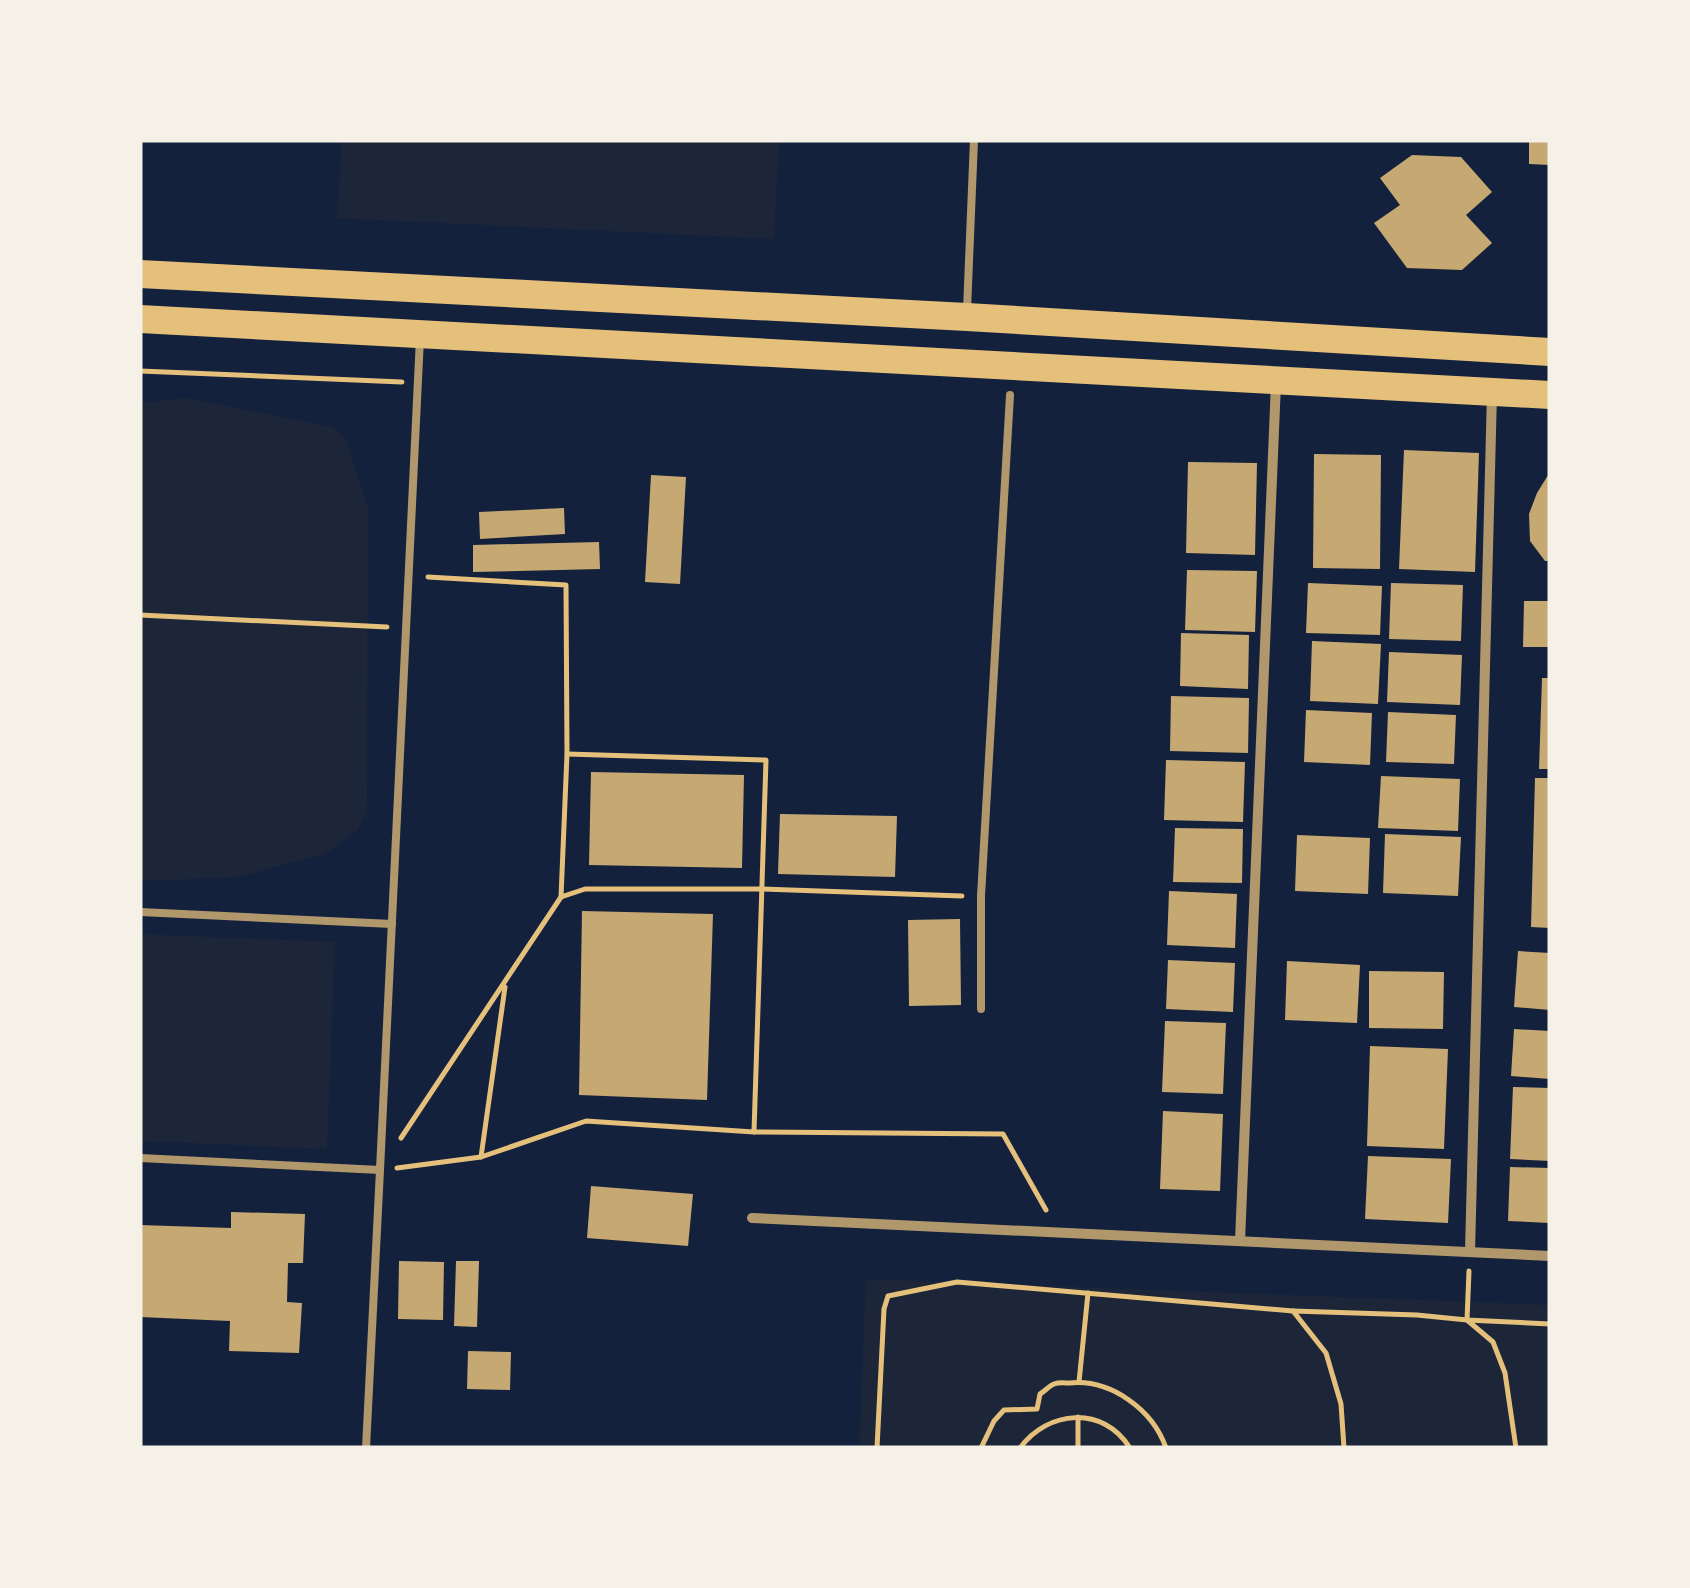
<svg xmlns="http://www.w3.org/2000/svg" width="1690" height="1588" viewBox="0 0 1690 1588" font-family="Mulish,sans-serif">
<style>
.green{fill:#1d2539}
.building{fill:#c6a872}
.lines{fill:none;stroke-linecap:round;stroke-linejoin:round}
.path{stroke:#e5c07b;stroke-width:5}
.service{stroke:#b1986c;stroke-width:8}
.minor{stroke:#b1986c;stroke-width:10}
.trunk{stroke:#e5c07b;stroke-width:28}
</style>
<rect width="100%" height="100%" fill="#14213d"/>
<!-- green -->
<g class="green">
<path d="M342,140H779L774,239L337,218Z"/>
<path d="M186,398L333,427L346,439L368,508L367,812L356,832L324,854L238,877L151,881L140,880V403Z"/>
<path d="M140,934L335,942L327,1149L140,1141Z"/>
<path d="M866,1279L1550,1305V1448H859Z"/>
</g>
<!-- building -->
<g class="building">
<path d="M1529,140H1550V165L1529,164Z"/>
<path d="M1412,155L1461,157L1492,192L1466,215L1492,243L1462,270L1407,268L1374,223L1400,205L1380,178Z"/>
<path d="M1404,450L1479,453L1475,572L1399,569Z"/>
<path d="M1314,454L1381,455L1380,569L1313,568Z"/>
<path d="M1188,462L1257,463L1255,555L1186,553Z"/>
<path d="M1550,472V561H1545L1530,541L1529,514L1537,493Z"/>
<path d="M651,475L686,477L680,584L645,582Z"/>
<path d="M564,508L565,534L480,539L479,512Z"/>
<path d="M599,542L600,569L473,572V545Z"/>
<path d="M1187,570L1257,571L1255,632L1185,630Z"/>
<path d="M1308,583L1382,586L1380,635L1306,633Z"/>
<path d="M1391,583L1463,585L1461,641L1389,639Z"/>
<path d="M1524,601H1550V647H1523Z"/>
<path d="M1181,633L1249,635L1248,689L1180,686Z"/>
<path d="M1312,641L1381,644L1378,704L1310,701Z"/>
<path d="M1389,652L1462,655L1460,705L1387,702Z"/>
<path d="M1542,678H1550V769H1539Z"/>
<path d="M1171,696L1249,698L1248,753L1170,751Z"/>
<path d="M1306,710L1372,713L1370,765L1304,762Z"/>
<path d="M1388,712L1456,715L1454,764L1386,762Z"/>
<path d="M1166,760L1245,762L1243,822L1164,820Z"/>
<path d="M591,772L744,775L742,868L589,865Z"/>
<path d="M1381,776L1460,779L1458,831L1378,828Z"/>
<path d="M1535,778H1550V928L1531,927Z"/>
<path d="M780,814L897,816L895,877L778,874Z"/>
<path d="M1175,828L1243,829L1242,883L1173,882Z"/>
<path d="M1385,834L1461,837L1458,896L1383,893Z"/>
<path d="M1297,835L1370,838L1368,894L1295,891Z"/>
<path d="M1169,891L1237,894L1235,948L1167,945Z"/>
<path d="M582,911L713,914L707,1100L579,1095Z"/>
<path d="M960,919L961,1005L909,1006L908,920Z"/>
<path d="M1518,951L1550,953V1010L1514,1007Z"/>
<path d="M1168,960L1235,963L1233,1012L1166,1009Z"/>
<path d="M1287,961L1360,965L1357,1023L1285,1020Z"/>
<path d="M1369,971L1444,972L1443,1029L1369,1028Z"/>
<path d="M1165,1021L1226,1023L1223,1094L1162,1092Z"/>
<path d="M1514,1029L1550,1031V1079L1511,1076Z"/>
<path d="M1370,1046L1448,1049L1444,1149L1367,1146Z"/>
<path d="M1513,1087L1550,1088V1161L1510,1159Z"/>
<path d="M1163,1111L1223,1114L1220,1191L1160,1189Z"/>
<path d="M1368,1156L1451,1159L1448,1223L1365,1219Z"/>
<path d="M1510,1167L1550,1168V1223L1508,1221Z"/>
<path d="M591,1186L693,1194L688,1246L587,1238Z"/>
<path d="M231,1212L305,1214L303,1263H288L287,1302L302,1303L299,1353L229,1351L230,1321L140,1317V1225L231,1228Z"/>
<path d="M399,1261L444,1262L443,1320L398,1319Z"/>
<path d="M456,1261H479L477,1327L454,1326Z"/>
<path d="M468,1351L511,1352L510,1390L467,1389Z"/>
</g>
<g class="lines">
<!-- path -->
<g class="path">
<path d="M140,371L402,382"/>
<path d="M140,615L387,627"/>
<path d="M561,897L585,889H760L962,896"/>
<path d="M754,1132L1003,1134L1046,1210"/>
<path d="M401,1138L561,897L567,754L566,585L428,577"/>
<path d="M481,1157L505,987"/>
<path d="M397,1168L481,1157L586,1121L754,1132L766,760L567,754"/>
<path d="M1469,1271L1467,1320L1550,1324"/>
<path d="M1293,1311L1417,1315L1467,1320L1493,1342L1505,1373L1516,1448"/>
<path d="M1079,1382L1088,1293"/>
<path d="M877,1448L884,1309L888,1296L957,1282L1293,1311L1326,1353L1341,1404L1344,1448"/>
<path d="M981,1448L994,1421L1004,1410L1037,1409L1040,1394C1045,1391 1049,1386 1054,1384C1059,1382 1065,1383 1070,1383C1111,1379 1153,1410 1166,1448"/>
<path d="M1020,1448C1048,1410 1103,1405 1130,1448"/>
<path d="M1078,1448V1417"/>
</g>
<!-- service -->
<g class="service">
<path d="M967,310L974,140"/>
<path d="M140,912L392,924"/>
<path d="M981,1009V896L1010,395"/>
<path d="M140,1158L380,1170L420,338"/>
<path d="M366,1448L380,1170"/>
</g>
<!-- minor -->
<g class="minor">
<path d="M752,1218L1550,1256"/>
<path d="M1240,1241L1276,383"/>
<path d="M1470,1252L1492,393"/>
</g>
<!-- trunk -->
<g class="trunk">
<path d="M140,274L967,317L1550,352"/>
<path d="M140,319L1550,395"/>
</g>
</g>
<!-- border -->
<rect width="1690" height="1588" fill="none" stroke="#f6f1e7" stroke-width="285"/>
</svg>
